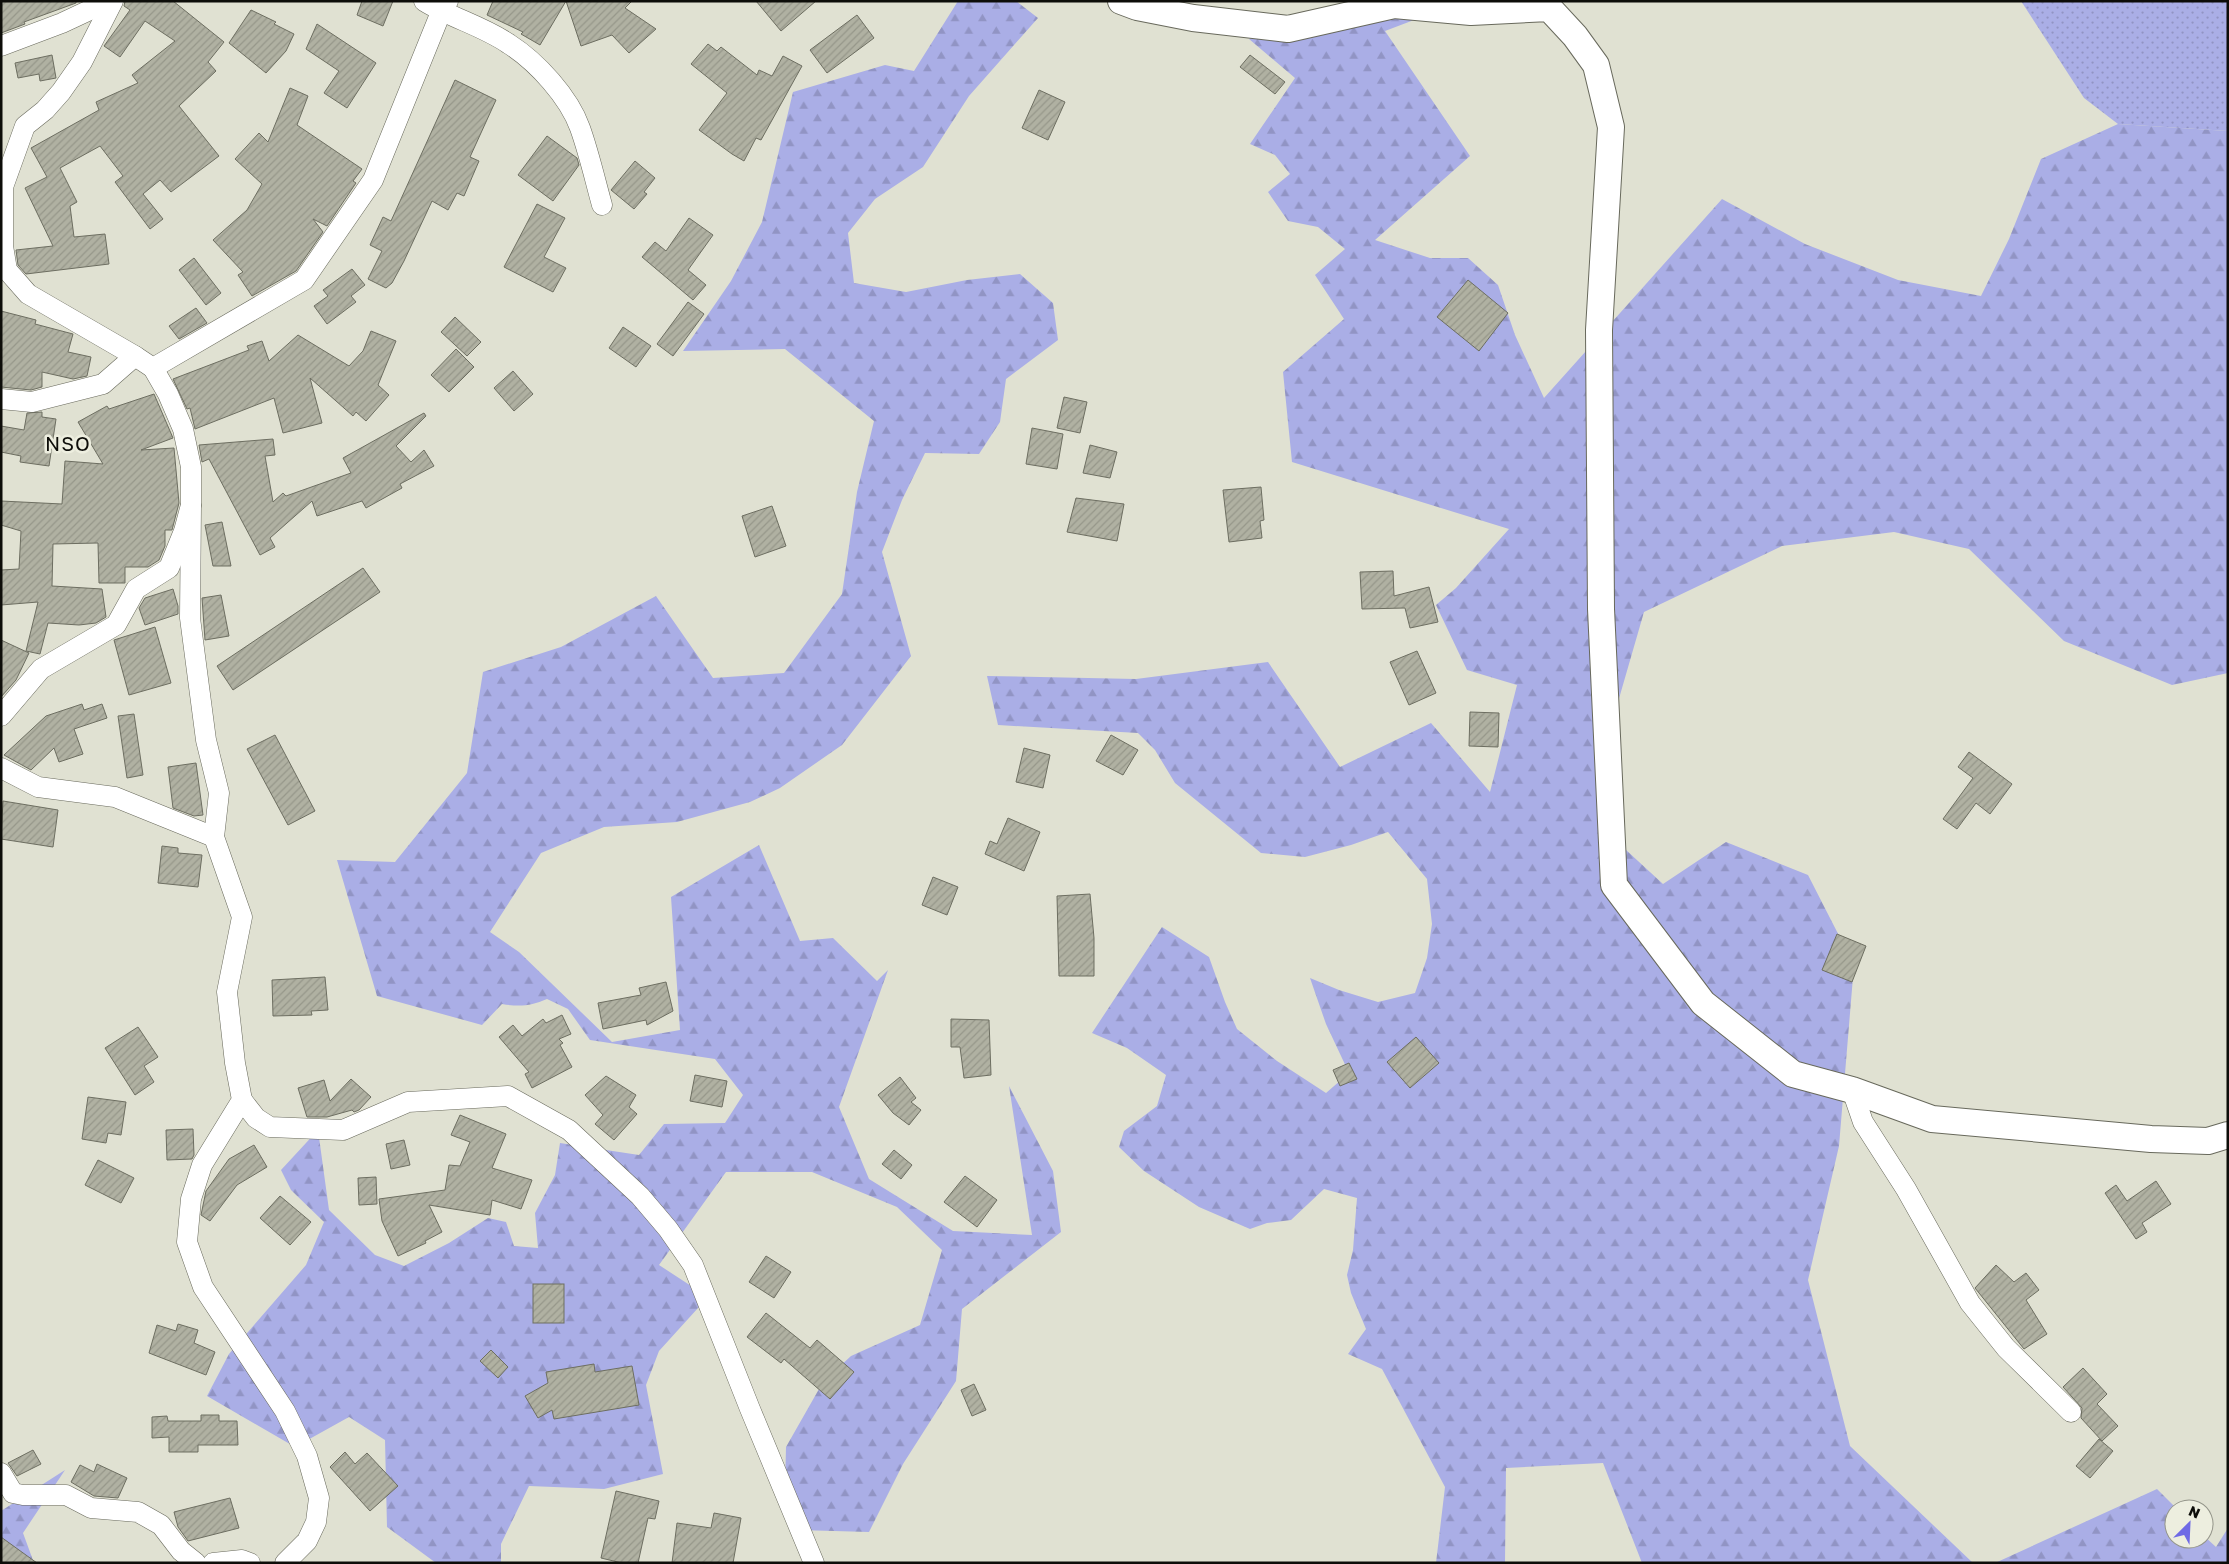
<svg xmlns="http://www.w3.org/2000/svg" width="2229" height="1564" viewBox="0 0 2229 1564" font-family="'Golos Text',sans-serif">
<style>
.grass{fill:url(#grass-dots)}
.forest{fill:url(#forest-firs)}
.building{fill:url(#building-hatch);stroke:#6d6e61}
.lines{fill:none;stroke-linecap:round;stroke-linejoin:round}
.minor-casing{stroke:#68695c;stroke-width:21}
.tertiary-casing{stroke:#68695c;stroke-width:28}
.minor{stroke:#fff;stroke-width:20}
.tertiary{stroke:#fff;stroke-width:26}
.labels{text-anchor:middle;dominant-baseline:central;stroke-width:5;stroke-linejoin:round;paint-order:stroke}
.quarter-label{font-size:20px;letter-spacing:1px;fill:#0d0d09;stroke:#edeedf}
</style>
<defs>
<pattern id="grass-dots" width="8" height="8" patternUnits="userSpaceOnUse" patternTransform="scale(1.25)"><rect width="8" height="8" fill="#aaaee6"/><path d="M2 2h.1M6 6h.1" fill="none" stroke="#9194c4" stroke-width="1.8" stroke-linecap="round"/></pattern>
<pattern id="forest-firs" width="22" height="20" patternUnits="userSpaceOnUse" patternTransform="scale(1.25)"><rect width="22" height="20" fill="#aaaee6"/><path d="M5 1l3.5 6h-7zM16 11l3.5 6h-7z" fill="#9194c4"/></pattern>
<pattern id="building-hatch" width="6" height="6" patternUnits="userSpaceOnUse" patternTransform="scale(1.25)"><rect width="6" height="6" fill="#b0b1a2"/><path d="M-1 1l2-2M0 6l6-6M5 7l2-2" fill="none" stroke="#96978a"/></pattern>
</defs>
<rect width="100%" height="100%" fill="#e0e1d2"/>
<!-- grass -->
<path class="grass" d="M2021,1H2228V131L2118,124L2084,98Z"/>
<!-- forest -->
<g class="forest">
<path d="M958,1H1016L1038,18L969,96L923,167L875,199L848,233L854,283L906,292L967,280L1020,274L1053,303L1058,340L1006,379L1000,422L979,454L925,453L902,500L882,552L911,656L842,745L780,788L750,802L677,822L604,827L541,853L490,932L519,952L612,1042L680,1030L671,897L759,845L800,941L833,938L877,981L888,970L839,1107L869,1179L953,1231L1032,1235L1009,1086L1053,1171L1061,1232L962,1309L956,1381L903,1464L869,1532L798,1530L785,1487L786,1447L823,1382L851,1356L920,1325L942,1250L897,1207L812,1172H726L659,1265L708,1297L659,1351L646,1385L663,1474L604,1489L529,1486L501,1544V1563H436L387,1527L385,1440L349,1417L295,1447L207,1396L229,1354L306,1265L324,1222L291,1190L281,1170L318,1130L329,1210L375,1255L404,1266L449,1243L488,1218L506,1222L514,1246L538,1248L535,1213L555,1175L560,1143L639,1155L664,1124L725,1123L743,1095L715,1059L590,1040L568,1009L547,999C531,1006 520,1007 502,1004L482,1025L377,996L337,860L395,862L467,773L483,672L561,647L656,596L713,678L784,673L842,594L857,492L874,421L785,349L683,351L731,281L762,222L793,92L885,65L914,71Z"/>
<path d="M1349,1H1464L1385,31L1470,156L1375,240L1430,258H1468L1498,285L1515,335L1544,398L1722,199L1805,244L1898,280L1981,296L2009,239L2041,159L2118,124L2228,131V673L2172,685L2064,641L1969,549L1894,532L1782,546L1644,612L1605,747L1613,838L1663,884L1726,842L1808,875L1854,965L1839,1146L1808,1280L1850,1446L1973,1563H1642L1603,1463L1506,1468L1505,1563H1436L1445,1487L1382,1369L1348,1354L1366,1329L1351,1293L1347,1275L1353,1250L1357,1198L1324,1189L1291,1220L1267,1223L1250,1229L1199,1207L1144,1171L1119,1147L1124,1131L1157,1106L1166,1075L1127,1048L1092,1033L1162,927L1209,957L1225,1002L1237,1029L1277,1061L1326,1093L1349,1073L1326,1024L1310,978L1339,990L1378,1002L1415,993L1427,958L1432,924L1427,879L1388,832L1351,845L1305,857L1261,853L1175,783L1155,750L1138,733L998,725L987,676L1136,679L1268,662L1340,767L1431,723L1490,792L1517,685L1467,670L1436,605L1456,588L1509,529L1292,462L1283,372L1344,319L1315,275L1345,249L1318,227L1288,221L1268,192L1290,174L1275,155L1250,144L1295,78L1249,39Z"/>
<path d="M65,1470L23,1533L34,1563H1V1511Z"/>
<path d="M2157,1489L2177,1509H2174V1539H2204V1536L2216,1547L2228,1528V1563H1995Z"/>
</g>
<!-- building -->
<g class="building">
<path d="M1,1H76V3L24,22L25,24L1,33Z"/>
<path d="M125,1H173L224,42L208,62L216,71L179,106L219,156L171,192L160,180L143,194L163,219L150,229L115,182L123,176L100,146L60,168L77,202L70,206L74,237L105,234L109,264L26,274L18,265L16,250L53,246L25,188L47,177L31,148L99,110L96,102L138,83L132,75L175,41L145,21L120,57L104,46L130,10L124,6Z"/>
<path d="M362,1H393L383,26L357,15Z"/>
<path d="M493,1H632L625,8L656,29L629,53L612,35L581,46L566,1L540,45L521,34L523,32L487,15Z"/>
<path d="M756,1H816L781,31Z"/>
<path d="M251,10L276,22L274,24L294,34L286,51L266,73L229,43Z"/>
<path d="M857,15L874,38L827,73L810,50Z"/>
<path d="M317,24L376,63L347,108L324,93L339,71L306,49Z"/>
<path d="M708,44L717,51L721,47L757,75L759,70L772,76L783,56L802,66L761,140L756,138L744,161L732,154L699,130L727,93L691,64Z"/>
<path d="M52,55L56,78L40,81L39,74L18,78L15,63Z"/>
<path d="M1250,55L1285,82L1275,94L1240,67Z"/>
<path d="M455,80L496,100L470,157L479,161L464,196L457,193L448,210L432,201L404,261L392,283L386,288L368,279L382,251L370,245L383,217L391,221Z"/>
<path d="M290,88L308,96L297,125L362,169L353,181L356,183L327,226L313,219L323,232L296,271L252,296L238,275L243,272L213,240L247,210L262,184L235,159L259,133L268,142Z"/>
<path d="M1039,90L1065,102L1048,140L1022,128Z"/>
<path d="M547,136L577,158L579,165L553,201L518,175Z"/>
<path d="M635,161L655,178L644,192L647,194L634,209L611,190Z"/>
<path d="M537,204L565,218L544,257L566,268L553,292L504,267Z"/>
<path d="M689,218L713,235L688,270L706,285L693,300L642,257L655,242L666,251Z"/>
<path d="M194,258L221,293L206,305L179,270Z"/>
<path d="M352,269L365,285L351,296L356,302L327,324L314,306L328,296L323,290Z"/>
<path d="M1468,280L1508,313L1479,351L1437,317Z"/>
<path d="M688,302L704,314L673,356L657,344Z"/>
<path d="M196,308L207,323L179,339L169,326Z"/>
<path d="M1,311L36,320L35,324L73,334L68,352L91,357L87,376L73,379L42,372V387L31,390L1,387Z"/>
<path d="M455,317L481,342L467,356L441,332Z"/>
<path d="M623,327L651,346L636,367L609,348Z"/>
<path d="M371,331L396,341L378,385L389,395L366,421L356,412L353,416L310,378L322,423L283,433L274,398L195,429L190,408L187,409L173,379L249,350L247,346L262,341L269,361L298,335L349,366L363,351Z"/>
<path d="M456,349L474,367L449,392L431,375Z"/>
<path d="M513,371L533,394L514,411L494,388Z"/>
<path d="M154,394L173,438L141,450L174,448L179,503L172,530H165V546L159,560L148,567H125V583H99L98,543L53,544L52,586L102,589L106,617L96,623L79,625L48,623L40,654L26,651L38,602L1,605V570L19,569L21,531L1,525V501L62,504L65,461L103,464L78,422L107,406L109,409Z"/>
<path d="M1064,397L1087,402L1080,433L1057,428Z"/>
<path d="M42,412V417L56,419L49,466L20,462L21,456L1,452V426L24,430L27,413Z"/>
<path d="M424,413L426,416L396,446L411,462L424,450L434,466L400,484L402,488L366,508L362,501L317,516L312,501L270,538L275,547L260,555L209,459L202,462L199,445L273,439L275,455L265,456L273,502L283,493L286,496L351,473L343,458Z"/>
<path d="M1032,428L1063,434L1057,469L1026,464Z"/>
<path d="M1090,445L1117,452L1110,478L1083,473Z"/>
<path d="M1261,487L1264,520L1260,521L1262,538L1229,542L1223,490Z"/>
<path d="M1076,498L1124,504L1117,541L1067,532Z"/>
<path d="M772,506L786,546L755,557L742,516Z"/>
<path d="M222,522L231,566H213L205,525Z"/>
<path d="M363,568L380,592L233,690L217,666Z"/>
<path d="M1393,571L1394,596L1429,587L1438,622L1410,628L1405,608L1362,609L1360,572Z"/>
<path d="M173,589L178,606V614L145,625L139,608L145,598Z"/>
<path d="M221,595L229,636L205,640L202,598Z"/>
<path d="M155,627L171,683L129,695L114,640Z"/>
<path d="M1,640L29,653L16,680L1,697Z"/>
<path d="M1417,651L1436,693L1409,705L1390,662Z"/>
<path d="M82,704L84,710L102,704L107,718L74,729L83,754L59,762L54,748L31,770L4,755L46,716Z"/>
<path d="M1470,712L1499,713L1498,747L1469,746Z"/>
<path d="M134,714L143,775L127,778L118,716Z"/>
<path d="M275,735L315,811L288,825L247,749Z"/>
<path d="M1111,735L1138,750L1123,775L1096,761Z"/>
<path d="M1024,748L1050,755L1043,788L1016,782Z"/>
<path d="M1969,752L2012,784L1990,814L1976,803L1957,829L1943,819L1973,778L1958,767Z"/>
<path d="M196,763L203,815L194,816L173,808L168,767Z"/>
<path d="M3,801L58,810L53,847L1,839Z"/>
<path d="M1008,818L1040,832L1024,871L985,854L990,841L997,844Z"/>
<path d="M162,846L178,848V853L202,855L198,887L158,883Z"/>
<path d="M933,877L958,887L947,915L922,905Z"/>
<path d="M1090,894L1094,938V976H1059L1057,896Z"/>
<path d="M1837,934L1866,946L1852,982L1822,970Z"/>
<path d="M325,977L328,1010L311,1011L312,1015L273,1016L272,980Z"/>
<path d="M666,982L673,1011L647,1025L646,1020L603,1029L598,1003L641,995L639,988Z"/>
<path d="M562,1015L571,1034L559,1039L563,1043L560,1045L572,1067L532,1088L525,1074L529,1072L499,1037L513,1025L522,1036L543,1019L546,1023Z"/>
<path d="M951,1019L989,1020L991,1075L964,1078L960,1047H951Z"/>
<path d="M138,1027L158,1057L144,1066L154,1082L135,1095L105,1048Z"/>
<path d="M1416,1037L1439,1063L1410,1088L1387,1062Z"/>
<path d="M1349,1063L1357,1079L1340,1086L1333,1070Z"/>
<path d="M695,1075L727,1081L722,1107L690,1101Z"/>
<path d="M606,1076L636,1095L629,1107L637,1114L614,1140L595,1124L603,1115L585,1095Z"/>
<path d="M900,1077L916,1098L911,1102L921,1110L909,1125L893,1113L878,1095Z"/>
<path d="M351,1079L371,1097L359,1110L354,1112L352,1110L327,1117H307L298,1088L324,1080L330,1101Z"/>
<path d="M88,1097L126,1102L121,1135L108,1133L106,1143L82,1139Z"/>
<path d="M460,1115L506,1134L492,1168L532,1180L521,1209L492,1200L490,1215L429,1205L442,1232L425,1241L426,1243L398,1256L382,1221L379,1199L445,1190L449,1165L460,1166L470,1142L451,1135Z"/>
<path d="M193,1129L194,1155L192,1159L167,1160L166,1130Z"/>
<path d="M404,1140L410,1165L391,1169L386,1144Z"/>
<path d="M254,1145L267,1167L237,1185L210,1221L201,1215L206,1191L229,1159Z"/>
<path d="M894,1150L912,1165L901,1179L882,1164Z"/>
<path d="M98,1160L134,1178L121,1203L85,1185Z"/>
<path d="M965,1176L997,1200L977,1227L944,1202Z"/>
<path d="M376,1177L377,1204L359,1205L358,1178Z"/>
<path d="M2156,1181L2171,1204L2142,1223L2147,1232L2136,1239L2105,1193L2116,1185L2127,1201Z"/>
<path d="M280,1196L311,1222L290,1245L260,1218Z"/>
<path d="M766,1256L791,1272L774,1298L749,1282Z"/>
<path d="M1996,1265L2014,1282L2026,1273L2039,1290L2026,1300L2047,1334L2024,1349L1975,1288Z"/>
<rect x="533" y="1284" width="31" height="39"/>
<path d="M766,1313L810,1348L817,1340L854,1372L830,1399L784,1359L781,1363L747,1337Z"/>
<path d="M178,1324L198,1330L194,1343L215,1352L206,1375L149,1353L157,1325L176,1331Z"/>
<path d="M491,1350L508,1367L498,1378L480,1361Z"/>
<path d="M594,1364L595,1372L632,1366L639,1405L554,1419L552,1410L538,1418L525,1396L548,1383L546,1372Z"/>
<path d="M2083,1368L2107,1394L2097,1404L2118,1426L2102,1441L2081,1418L2082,1408L2063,1387Z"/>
<path d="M974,1384L986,1410L972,1416L961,1390Z"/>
<path d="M201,1415H219V1421H237L238,1445H198V1452H169V1437L152,1438V1417L167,1416L168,1421H201Z"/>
<path d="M2099,1439L2113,1451L2090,1478L2076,1466Z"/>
<path d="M33,1450L41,1464L17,1476L8,1463Z"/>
<path d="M345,1452L355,1464L367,1453L398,1486L370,1511L330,1467Z"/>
<path d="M97,1464L127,1478L118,1498L94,1496L71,1482L80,1465L94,1472Z"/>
<path d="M616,1491L659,1501L655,1519L648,1518L638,1563H622L601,1558Z"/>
<path d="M230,1498L239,1528L188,1541L178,1527L174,1512Z"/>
<path d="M714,1513L741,1518L733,1563H672L677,1523L711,1528Z"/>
<path d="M1,1537L37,1563H1Z"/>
</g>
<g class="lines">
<!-- minor casing -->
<g class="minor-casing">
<g id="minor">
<path d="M113,1L82,62L61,92L45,110L25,126L3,187V246L7,270L28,294L135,356"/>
<path d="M424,1C451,18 483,26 509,44C537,62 569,97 580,128C589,153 595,180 602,205"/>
<path d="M1,46L62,23L109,1"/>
<path d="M1,399L32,402L103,384L135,356L153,368L304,280L373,180L441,12L448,1"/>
<path d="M191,505L190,618L206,740L219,793L214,837L242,917L227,992L235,1063L242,1100L202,1165L191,1199L187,1242L203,1287L285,1411L307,1456L319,1498L316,1522L307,1541L285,1563"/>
<path d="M1,716L41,669L116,625L136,589L169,568L184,531L191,505V467L183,429L168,394L153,368"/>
<path d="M1,768L38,787L115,797L214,837"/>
<path d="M1852,1090L1863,1122L1906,1189L1970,1303L2006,1348L2071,1412"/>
<path d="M242,1100L256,1118L270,1127L343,1130L408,1102L508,1096L569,1130L640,1196L668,1229L693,1265L750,1409L814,1563"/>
<path d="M1,1473L13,1493L23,1495H66L91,1508L138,1512L161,1525L181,1551L196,1563"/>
<path d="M213,1563L242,1560L250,1563"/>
</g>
</g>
<!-- tertiary casing -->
<g class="tertiary-casing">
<path id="tertiary" d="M1121,1L1137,7L1193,18L1288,29L1394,5L1471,12L1549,8L1575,36L1596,65L1611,127L1599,330L1601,609L1614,885L1703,1003L1793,1074L1852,1090L1932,1119L2151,1139L2208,1141L2228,1135"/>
</g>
<!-- minor -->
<use href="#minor" class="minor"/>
<!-- tertiary -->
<use href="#tertiary" class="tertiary"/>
</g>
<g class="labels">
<!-- quarter labels -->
<g class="quarter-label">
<text x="68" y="443">NSO</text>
</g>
</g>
<!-- border -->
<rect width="2229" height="1564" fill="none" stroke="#0d0d09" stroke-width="5"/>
<!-- north arrow -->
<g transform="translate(2189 1524) rotate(24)"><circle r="24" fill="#edeedf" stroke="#939489"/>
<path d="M0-4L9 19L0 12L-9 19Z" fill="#6f6ae5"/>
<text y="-8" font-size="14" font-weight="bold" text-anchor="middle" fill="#0d0d09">N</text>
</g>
</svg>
